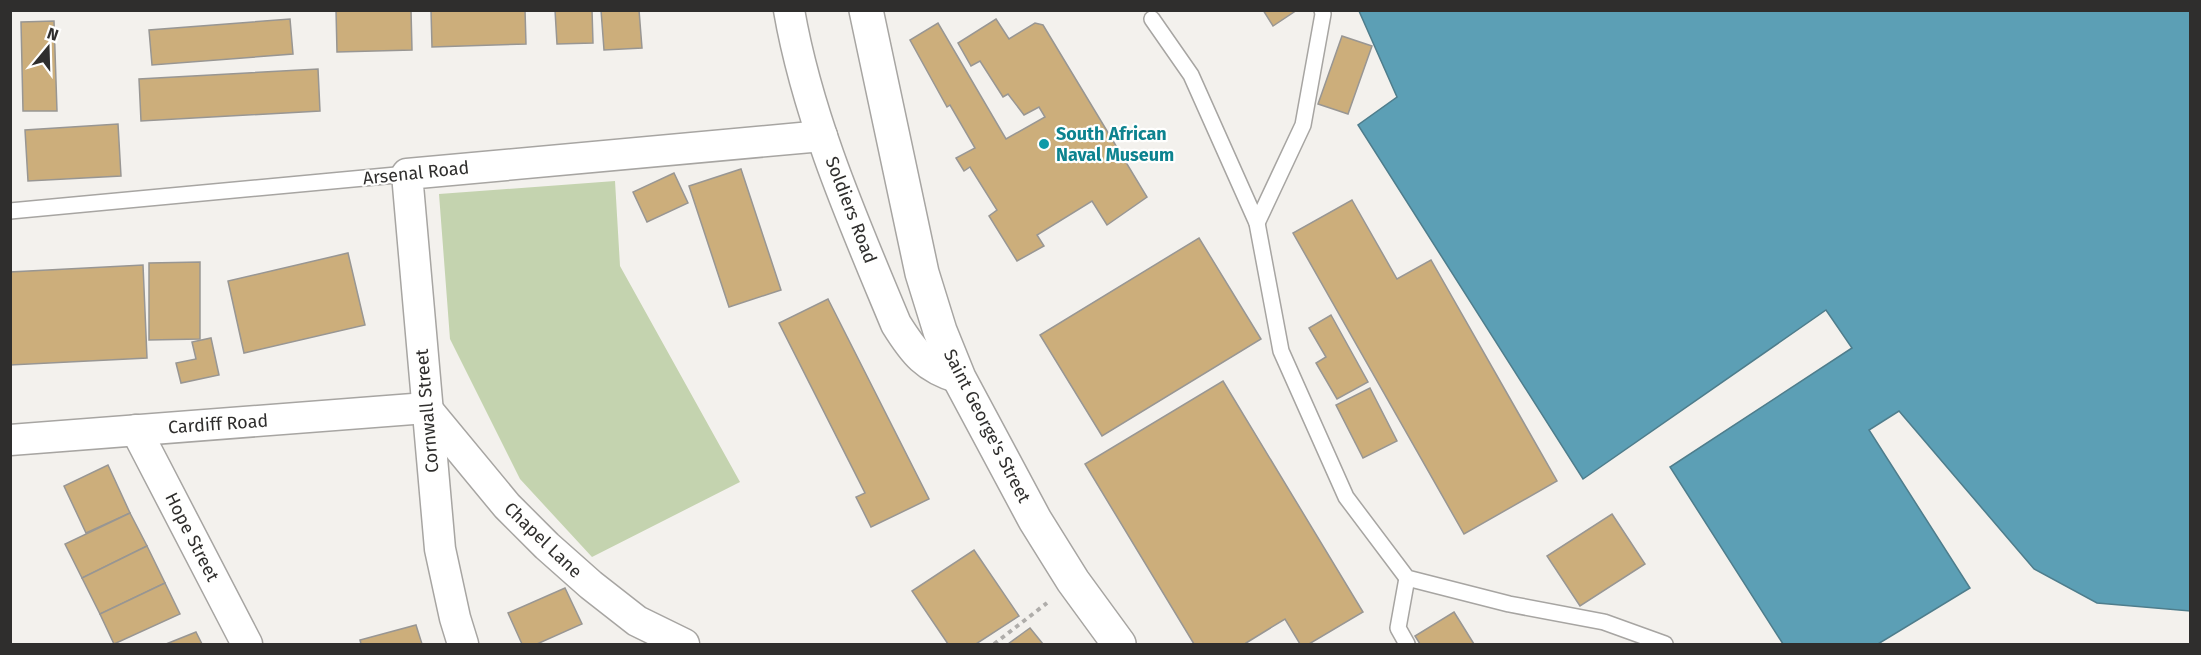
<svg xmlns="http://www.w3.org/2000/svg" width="2201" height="655" viewBox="0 0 2201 655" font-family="'Fira Sans',sans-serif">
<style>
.green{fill:#c4d3af}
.water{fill:#5c9fb5;stroke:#4e7d8c;stroke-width:1.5}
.building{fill:#ccae7b;stroke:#989693;stroke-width:1.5}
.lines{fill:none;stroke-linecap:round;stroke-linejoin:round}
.lane-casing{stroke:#a7a5a2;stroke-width:18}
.street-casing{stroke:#a7a5a2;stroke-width:33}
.secondary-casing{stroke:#a7a5a2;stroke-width:36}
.path{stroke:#afadaa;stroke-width:4;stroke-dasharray:4.5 4.5;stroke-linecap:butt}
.lane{stroke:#fff;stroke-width:15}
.street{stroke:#fff;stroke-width:30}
.secondary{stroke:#fff;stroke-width:33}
.culture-dot{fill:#0f9aa8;stroke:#fffffe;stroke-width:2}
.labels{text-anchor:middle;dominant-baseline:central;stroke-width:4.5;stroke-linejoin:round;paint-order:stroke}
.culture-label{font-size:18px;font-weight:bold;fill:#0d838f;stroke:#fffffe;text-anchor:start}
.street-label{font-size:18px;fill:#2f2e2d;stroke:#fffffe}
</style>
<rect width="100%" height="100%" fill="#f3f1ed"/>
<!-- green -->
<path class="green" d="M615,181L620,266L740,482L592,557L520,479L450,339L439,194Z"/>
<!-- water -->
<path class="water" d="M1359,11H2190V611L2097,603L2034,569L1899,411L1869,430L1970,588L1878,644H1783L1670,467L1852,348L1826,310L1583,479L1358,125L1397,97Z"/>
<!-- building -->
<g class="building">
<path d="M336,10H411L412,50L337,52Z"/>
<path d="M431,10H525L526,44L432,47Z"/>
<path d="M555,10H592L593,43L557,44Z"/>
<path d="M601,10H639L642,48L604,50Z"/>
<path d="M1263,10H1297L1273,26Z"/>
<path d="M290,19L293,54L152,65L149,30Z"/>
<path d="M996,19L1009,39L1035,23L1043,25L1147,197L1107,225L1092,201L1037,235L1044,246L1017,261L989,216L997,210L970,167L964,171L956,158L975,148L950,105L947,107L910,40L938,23L1006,139L1045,117L1039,107L1024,115L1008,94L1003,97L980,61L971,66L958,43Z"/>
<path d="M54,21L57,111H23L21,22Z"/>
<path d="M1342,36L1372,46L1348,114L1318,104Z"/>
<path d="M318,69L320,111L141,121L139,79Z"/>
<path d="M118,124L121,176L28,181L25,130Z"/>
<path d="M741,169L781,290L729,307L689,186Z"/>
<path d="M674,173L688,203L647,222L633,192Z"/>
<path d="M1352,200L1397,279L1431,260L1557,481L1464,534L1293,233Z"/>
<path d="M1199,238L1261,339L1102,436L1040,335Z"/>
<path d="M348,253L365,325L244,353L228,281Z"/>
<path d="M200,262V339L149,340V263Z"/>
<path d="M143,265L147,358L10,365V272Z"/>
<path d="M828,299L929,499L871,527L856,497L865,493L779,323Z"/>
<path d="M1331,315L1368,382L1337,399L1316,363L1326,357L1309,328Z"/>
<path d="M211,338L219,375L181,383L176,363L196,359L192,342Z"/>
<path d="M1223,381L1363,612L1309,644H1300L1285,619L1246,643L1247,644H1194L1085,464Z"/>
<path d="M1370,388L1397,441L1363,458L1336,405Z"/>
<path d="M108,465L130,513L86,533L64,486Z"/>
<path d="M130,513L147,546L82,578L65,544Z"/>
<path d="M1612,514L1645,564L1580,606L1547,556Z"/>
<path d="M147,546L165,583L100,614L82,578Z"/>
<path d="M974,550L1019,616L976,644H948L912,591Z"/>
<path d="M165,583L180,614L114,644L100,614Z"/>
<path d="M565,588L582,624L537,644H522L508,613Z"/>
<path d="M1454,612L1474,644H1420L1415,636Z"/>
<path d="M416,625L422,644H361L360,640Z"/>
<path d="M1030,628L1043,644H1008Z"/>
<path d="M196,632L202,644H166Z"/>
</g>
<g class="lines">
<!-- lane casing -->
<g class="lane-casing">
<g id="lane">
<path d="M1152,19L1191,75L1257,223L1281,351L1346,497L1407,578L1509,604L1604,622L1665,644"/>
<path d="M10,211L407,174"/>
<path d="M1257,223L1303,125L1323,14L1322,10"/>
<path d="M1407,578L1398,628L1407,644"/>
</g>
</g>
<!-- street casing -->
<g class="street-casing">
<g id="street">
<path d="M789,10C808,119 854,223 896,324C914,353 926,368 959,378"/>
<path d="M426,408L507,506L547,546L591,585L637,621L684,644"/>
<path d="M136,430L247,644"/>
<path d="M10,440L426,408"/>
<path d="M463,644L455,618L440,549L407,174L822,136"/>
</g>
</g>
<!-- secondary casing -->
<g class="secondary-casing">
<path id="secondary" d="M866,10L922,273L940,331L959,378L1035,520L1073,581L1119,644"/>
</g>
<!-- path -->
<path class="path" d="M994,644L1047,603"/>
<!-- lane -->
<use href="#lane" class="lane"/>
<!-- street -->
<use href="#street" class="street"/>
<!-- secondary -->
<use href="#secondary" class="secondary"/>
</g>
<!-- markers -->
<circle class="culture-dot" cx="1044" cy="144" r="6"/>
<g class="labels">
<!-- culture labels -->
<g class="culture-label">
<text x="1056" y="134">South African<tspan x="1056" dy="21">Naval Museum</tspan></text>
</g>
<!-- street labels -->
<g class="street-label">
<text transform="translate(416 173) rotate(-6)">Arsenal Road</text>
<text transform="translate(851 210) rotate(69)">Soldiers Road</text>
<text transform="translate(427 411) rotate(-95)">Cornwall Street</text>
<text transform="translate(218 424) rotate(-4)">Cardiff Road</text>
<text transform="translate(987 426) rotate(63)">Saint George's Street</text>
<text transform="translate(192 537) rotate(63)">Hope Street</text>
<text transform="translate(543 540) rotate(44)">Chapel Lane</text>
</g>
</g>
<!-- border -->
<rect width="2201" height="655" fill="none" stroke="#2f2e2d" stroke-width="24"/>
<!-- north arrow -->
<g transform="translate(48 48) rotate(19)" stroke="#fffffe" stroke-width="4.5" paint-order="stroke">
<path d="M0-4.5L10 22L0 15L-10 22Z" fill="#2f2e2d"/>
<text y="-9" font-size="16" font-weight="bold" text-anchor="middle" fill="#2f2e2d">N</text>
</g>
</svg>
